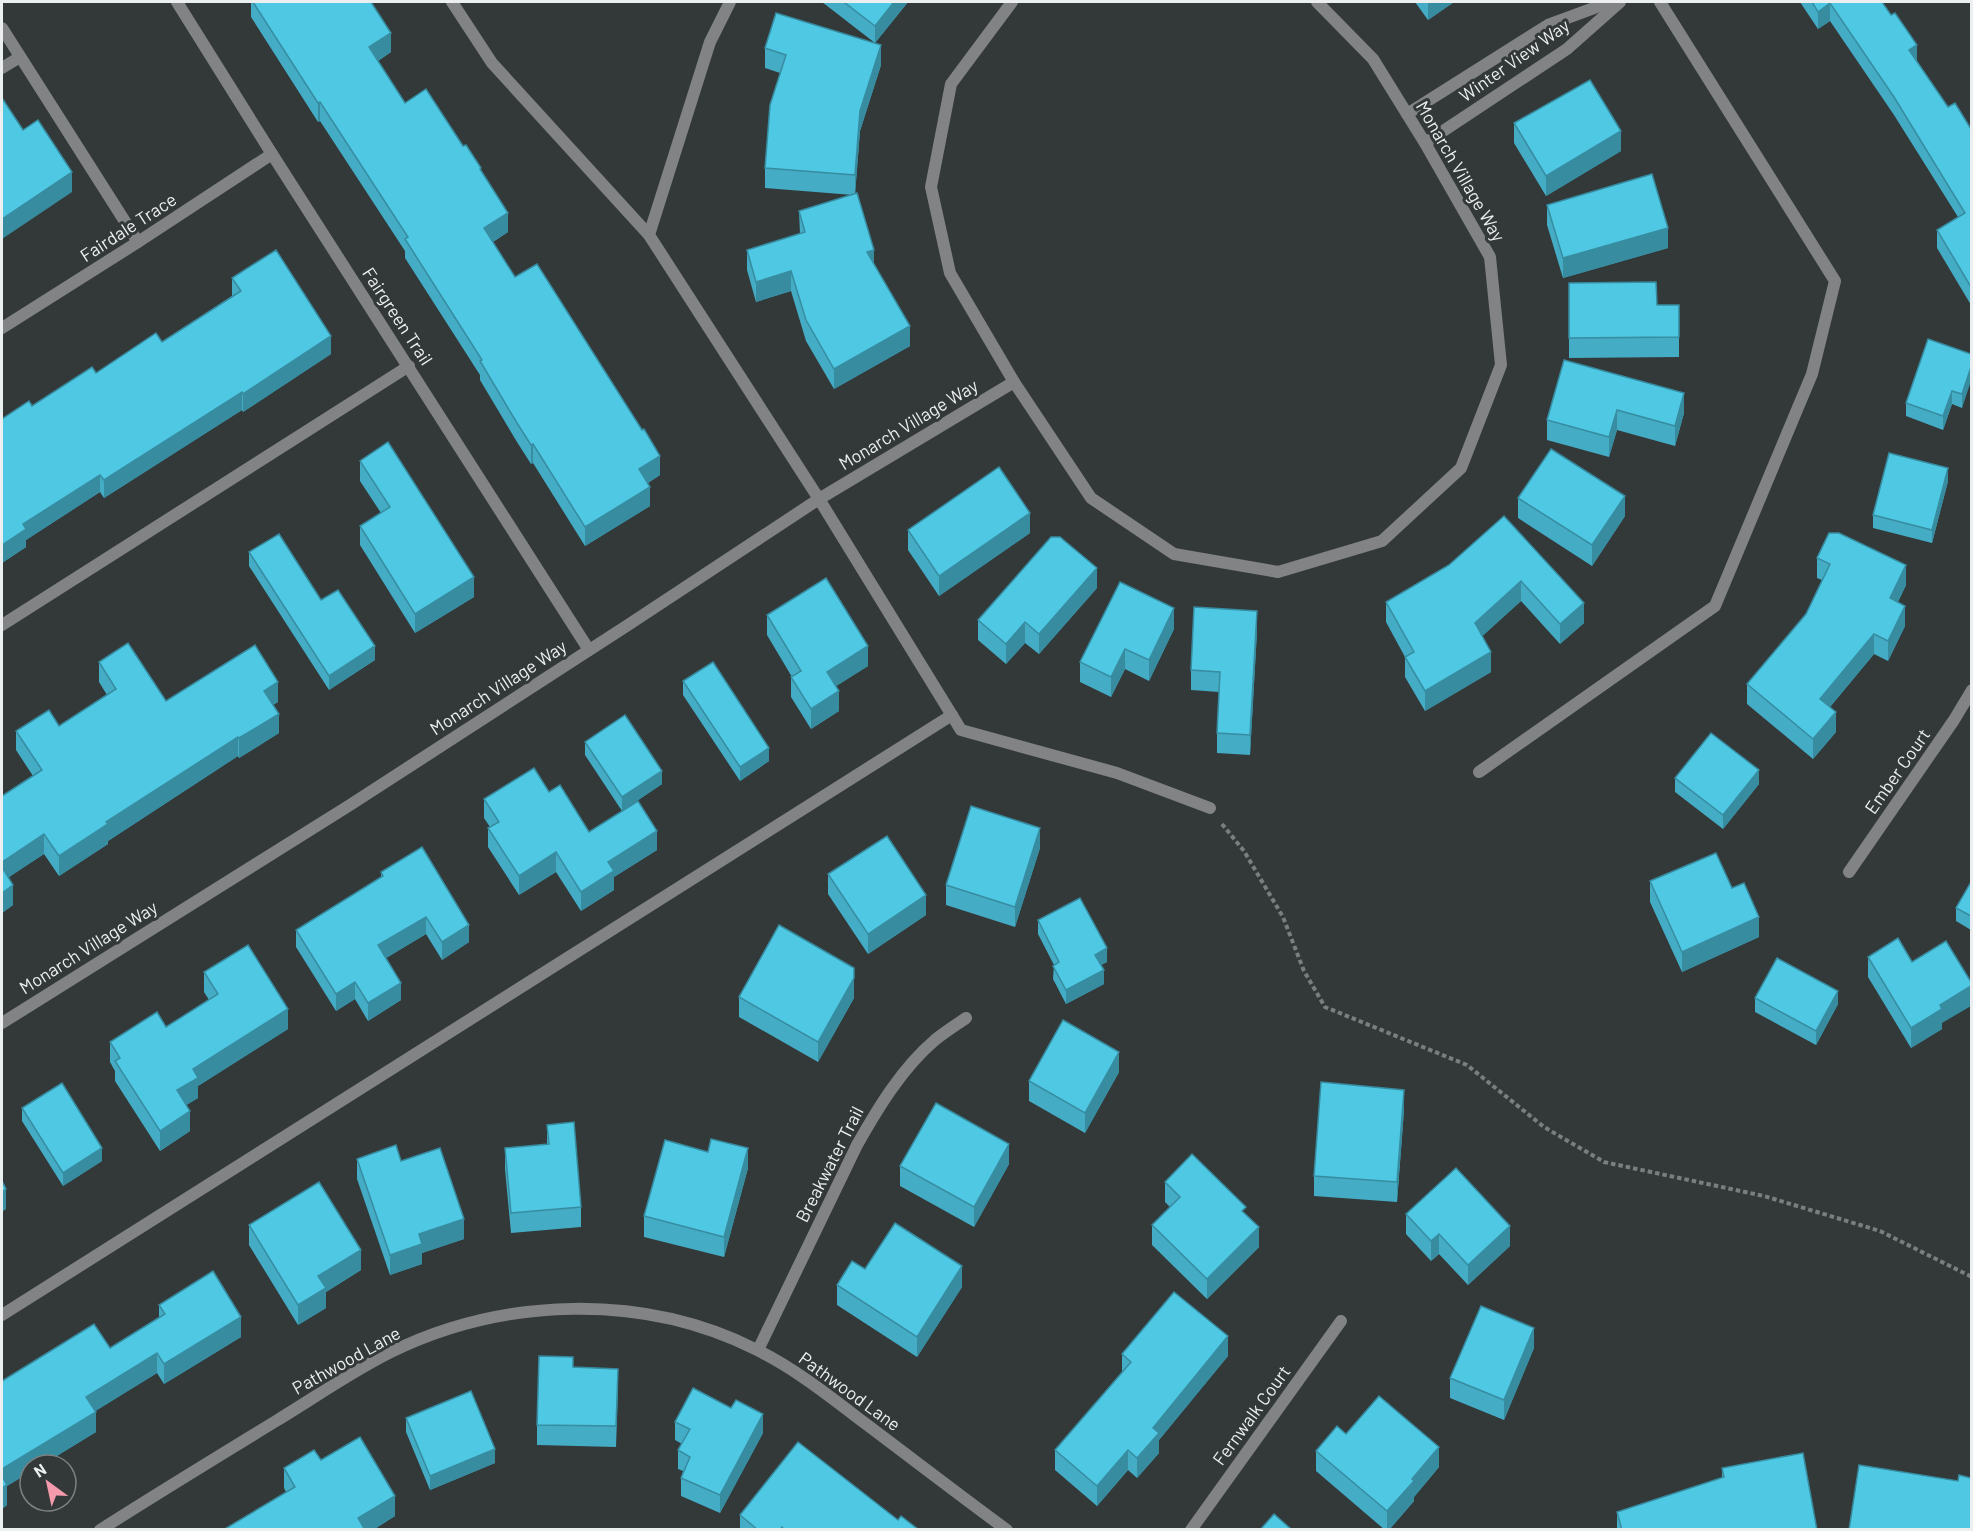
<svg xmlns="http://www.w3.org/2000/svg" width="1973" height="1531" viewBox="0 0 1973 1531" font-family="Barlow,sans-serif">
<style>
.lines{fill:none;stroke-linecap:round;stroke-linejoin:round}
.path{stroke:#7a7e7f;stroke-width:4;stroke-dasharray:4.5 3;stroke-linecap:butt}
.lane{stroke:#818384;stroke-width:12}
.street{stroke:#818384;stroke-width:12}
.wall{fill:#44acc4}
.shaded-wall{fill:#378ca0}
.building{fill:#4fc8e4;stroke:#378ca0;stroke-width:1.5}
.labels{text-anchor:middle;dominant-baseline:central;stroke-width:6;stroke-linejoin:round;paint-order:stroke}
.street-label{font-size:18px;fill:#eceff0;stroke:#333839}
</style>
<rect width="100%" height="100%" fill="#333839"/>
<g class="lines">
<!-- path -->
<path class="path" d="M1222,824L1244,851L1283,917L1304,971L1325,1007L1467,1065L1544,1127L1604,1162L1764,1196L1880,1231L1972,1277"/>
<!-- lane -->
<g class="lane">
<path d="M452,2L492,63L649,235"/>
<path d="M730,2L710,42L649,235L819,499L961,730L1117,773L1210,808"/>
<path d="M2,28L138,242"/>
<path d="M2,68L20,57"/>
<path d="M2,625L409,366"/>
<path d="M1479,772L1715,606L1812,374L1835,281L1660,2"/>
<path d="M2,1315L952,715"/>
</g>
<!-- street -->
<g class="street">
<path d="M177,2L272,154L589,650"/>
<path d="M1012,2L951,84L931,187L950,273L1014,382L1091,498L1174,554L1278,572L1382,541L1461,468L1501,365L1490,257L1425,143L1373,59L1317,2"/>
<path d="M1407,114L1548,25L1610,2"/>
<path d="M1425,143L1567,49L1620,2"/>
<path d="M2,328L138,242L272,154"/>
<path d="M1849,872L1954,720L1972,690"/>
<path d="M2,1023L350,805L628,625L819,499L1014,382"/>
<path d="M758,1350L857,1145C878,1108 902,1068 935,1040C945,1032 956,1025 966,1018"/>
<path d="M100,1530C158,1493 217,1457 276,1421C314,1398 351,1372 391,1352C503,1297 643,1293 755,1349C794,1368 828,1395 862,1421C910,1457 958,1494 1007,1530"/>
<path d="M1191,1530L1341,1321"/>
</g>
</g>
<!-- wall -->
<g class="wall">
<path d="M251,2H371L391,52L378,61L405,103L463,146L481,171L508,232L493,242L515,277L660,475L648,483L650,506L585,546L533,463L531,464L517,442L480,380V375L405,258V251L320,121L318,122L251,17Z"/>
<path d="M822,2H908L875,43Z"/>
<path d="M1415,2H1454L1428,20Z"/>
<path d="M1800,2H1882L1917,61L1948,107L1971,129V305L1937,248V230L1958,217L1894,115L1830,21L1818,29Z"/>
<path d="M765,48L881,65L860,131L855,194L874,264L910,346L834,389L806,341L791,291L756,302L747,270V250L800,234L799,211L853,195L765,188V168L780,73L765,68Z"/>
<path d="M1514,123L1621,151L1546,196L1514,143Z"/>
<path d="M1547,205L1668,248L1563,278L1547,225Z"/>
<path d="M232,278L331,354L243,412L242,410L104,498L100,492L26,540V547L2,563V419L32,406L96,373L162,342L232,296Z"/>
<path d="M1569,283L1657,305H1679V357L1569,358Z"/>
<path d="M1971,354L1962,408L1952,404L1943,430L1906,416V403Z"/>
<path d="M1564,360L1684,413L1675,446L1617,430L1609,457L1547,440V420Z"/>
<path d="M360,461L474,597L415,633L360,545V526L381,513L360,481Z"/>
<path d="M1948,481L1932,543L1873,528V515Z"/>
<path d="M1518,498L1625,516L1592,566L1518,518Z"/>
<path d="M1504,516L1584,623L1560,644L1521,601L1482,636L1491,672L1425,711L1405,677V657L1386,622V602L1449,565Z"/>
<path d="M908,530L1030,533L939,596L908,550Z"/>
<path d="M249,552L321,600L375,660L329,690L249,566Z"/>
<path d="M1817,558L1906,585L1898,602L1905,626L1888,661L1874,654L1830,707L1836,732L1813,759L1747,704V684L1806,614L1822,580L1817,578Z"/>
<path d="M1097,588L1039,654L1025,643L1006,664L978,640V620Z"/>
<path d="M767,615L868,666L836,686L839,711L811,729L791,697V677H792L767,635Z"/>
<path d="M1174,629L1149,681L1125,669L1111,697L1080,682V662Z"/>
<path d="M1257,631L1250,755L1217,753V733L1219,692L1191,690V670Z"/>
<path d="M99,662L166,701L278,702L273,705L279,733L239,758L238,756L108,841V844L59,876L44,854L8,877L13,905L2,913V796L33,776L16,750V731L59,726L107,695L99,682Z"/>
<path d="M683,681L769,761L740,781L683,695Z"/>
<path d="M585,742L662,784L622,811L585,755Z"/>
<path d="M1675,778L1759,784L1723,829L1675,792Z"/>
<path d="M549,792L589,832L657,850L614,877V890L581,911L556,872L519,895L488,847V828L490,827L484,818V799Z"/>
<path d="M1040,848L1015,927L946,905V885Z"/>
<path d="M381,872L469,942L442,960L426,934L386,958L401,1000L368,1021L355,999L336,1011L296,947V930L381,877Z"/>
<path d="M828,874L926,915L868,954L828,894Z"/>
<path d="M1650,881L1732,888L1759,937L1682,972L1650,902Z"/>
<path d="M1971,882V930L1956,921V908Z"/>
<path d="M1038,920L1107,962L1101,965L1104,984L1066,1004L1053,979L1054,965L1038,934Z"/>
<path d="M1868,957L1912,962L1942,1023V1029L1911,1048L1868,977Z"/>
<path d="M204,972L288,1029L198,1086V1098L186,1105L190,1131L160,1151L115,1081V1071L110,1062V1042L166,1027L209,1000L204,992Z"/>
<path d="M739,997L854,998L818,1062L739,1017Z"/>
<path d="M1755,998L1838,1004L1816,1045L1755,1012Z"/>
<path d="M1119,1072L1085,1133L1029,1101V1081Z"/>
<path d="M22,1108L102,1161L63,1186L22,1121Z"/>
<path d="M1404,1110L1397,1202L1314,1196V1176Z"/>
<path d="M547,1125L581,1207V1227L511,1233L505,1169V1148L547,1144Z"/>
<path d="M708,1152L748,1168L724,1257L644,1237V1216Z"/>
<path d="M357,1159L401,1161L464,1239L422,1253V1264L390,1275L357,1179Z"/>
<path d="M1009,1164L974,1227L900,1186V1166Z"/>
<path d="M1165,1182L1246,1214L1259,1247L1207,1299L1152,1245V1225L1170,1207L1165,1202Z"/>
<path d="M1406,1214L1510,1246L1468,1285L1439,1254L1431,1261L1406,1234Z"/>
<path d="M249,1225L361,1270L326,1292V1308L298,1325L249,1245Z"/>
<path d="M865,1269L962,1287L917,1357L837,1305V1285Z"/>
<path d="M159,1305L241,1337L164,1384L157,1373L95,1411L96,1432L42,1465H30V1472L7,1486V1505L2,1509V1381L110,1348L159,1317Z"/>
<path d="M1534,1348L1504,1420L1450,1398V1378Z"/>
<path d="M1122,1354L1228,1356L1159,1440V1453L1137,1478L1128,1470L1097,1506L1055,1470V1450L1122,1373Z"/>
<path d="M573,1367L618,1389L616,1447L537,1445V1425Z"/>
<path d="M406,1418L495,1463L430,1490L406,1432Z"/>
<path d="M675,1422L763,1433L720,1513L681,1496V1478L683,1471L678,1469V1450L682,1444L675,1440Z"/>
<path d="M1316,1451L1439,1467L1414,1497V1501L1389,1530H1385L1316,1471Z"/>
<path d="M321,1460L395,1516L373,1530H223L286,1492L284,1488V1468Z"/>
<path d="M1722,1468L1817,1530H1617V1512L1722,1478Z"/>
<path d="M740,1515L898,1520L919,1530H740Z"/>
</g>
<!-- shaded-wall -->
<g class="shaded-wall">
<path d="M894,2H908L875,43V26Z"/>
<path d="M1428,2H1454L1428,20Z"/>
<path d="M1830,3V21L1818,29V12Z"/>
<path d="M391,33V52L369,66V47Z"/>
<path d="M881,45V65L860,131L855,195V175L860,111Z"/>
<path d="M1917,45V62L1909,50Z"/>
<path d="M320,102V121L318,122V103Z"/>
<path d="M1621,131V151L1546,196V176Z"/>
<path d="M72,172V192L2,239V219Z"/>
<path d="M508,213V232L484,247V228Z"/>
<path d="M1668,228V248L1563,278V258Z"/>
<path d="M874,250V270L867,252Z"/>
<path d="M791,271V291L756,302V282Z"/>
<path d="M910,326V346L834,389V369Z"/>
<path d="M331,336V354L243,412V394Z"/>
<path d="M1971,367V381L1962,408V394Z"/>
<path d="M1952,391V404L1943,430V416Z"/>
<path d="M242,392V410L104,498V480Z"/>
<path d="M1684,393V413L1675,446V426Z"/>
<path d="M1617,410V430L1609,457V437Z"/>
<path d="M533,444V463L531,464V445Z"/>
<path d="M660,456V475L639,488V469Z"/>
<path d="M1948,468V481L1932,543V530Z"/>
<path d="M100,475V492L26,540V547L2,563V545L23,524Z"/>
<path d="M650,487V506L585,546V527Z"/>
<path d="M1625,496V516L1592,566V545Z"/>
<path d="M1030,513V533L939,596V576Z"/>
<path d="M1906,565V585L1890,618V598Z"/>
<path d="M1097,568V588L1039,654V634Z"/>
<path d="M474,577V597L415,633V614Z"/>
<path d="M1521,581V601L1475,643V623Z"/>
<path d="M1584,603V623L1560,644V624Z"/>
<path d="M1905,606V626L1888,661V641Z"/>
<path d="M1174,608V629L1149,681V660Z"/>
<path d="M1257,611V631L1250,755V735Z"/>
<path d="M1025,622V643L1006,664V644Z"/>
<path d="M1874,634V654L1820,719V699Z"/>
<path d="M375,646V660L329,690V676Z"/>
<path d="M868,646V666L827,692V672Z"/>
<path d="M1125,649V669L1111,697V677Z"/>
<path d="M1491,652V672L1425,711V691Z"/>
<path d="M278,682V702L264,710V691Z"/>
<path d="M839,691V711L811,729V709Z"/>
<path d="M1836,712V732L1813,759V739Z"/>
<path d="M279,714V733L239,758V738Z"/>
<path d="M238,737V756L108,841V844L59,876V856L106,822Z"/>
<path d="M769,748V761L740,781V767Z"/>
<path d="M1759,770V784L1723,829V815Z"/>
<path d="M662,771V784L622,811V797Z"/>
<path d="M1040,828V848L1015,927V907Z"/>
<path d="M657,831V850L614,877V890L581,911V892L608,862Z"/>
<path d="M44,834V854L2,882V862Z"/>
<path d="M556,852V872L519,895V876Z"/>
<path d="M13,885V905L2,913V893Z"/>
<path d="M926,895V915L868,954V934Z"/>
<path d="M426,917V934L378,963V945Z"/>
<path d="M1759,917V937L1682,972V952Z"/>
<path d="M469,925V942L442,960V942Z"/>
<path d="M1107,948V962L1095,968V955Z"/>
<path d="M1104,970V984L1066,1004V990Z"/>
<path d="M854,978V998L818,1062V1042Z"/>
<path d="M355,982V999L336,1011V994Z"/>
<path d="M401,983V1000L368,1021V1003Z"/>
<path d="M1971,986V1006L1942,1023V1029L1911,1048V1028L1940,1005Z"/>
<path d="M1838,991V1004L1816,1045V1031Z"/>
<path d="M288,1009V1029L198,1086V1098L177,1111V1090L193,1069Z"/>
<path d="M1119,1052V1072L1085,1133V1113Z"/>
<path d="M1404,1090V1110L1397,1202V1182Z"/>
<path d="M190,1111V1131L160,1151V1131Z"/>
<path d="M1009,1144V1164L974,1227V1207Z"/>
<path d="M102,1148V1161L63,1186V1173Z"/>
<path d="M748,1148V1168L724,1257V1237Z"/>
<path d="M6,1189V1209L2,1212V1192Z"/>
<path d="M464,1219V1239L422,1253V1264L390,1275V1255L419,1234Z"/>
<path d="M1510,1226V1246L1468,1285V1265Z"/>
<path d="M1259,1227V1247L1207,1299V1279Z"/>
<path d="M1439,1234V1254L1431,1261V1241Z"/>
<path d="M361,1250V1270L326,1292V1308L298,1325V1305L318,1276Z"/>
<path d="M962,1266V1287L917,1357V1337Z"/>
<path d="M241,1317V1337L164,1384V1364Z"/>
<path d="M1534,1328V1348L1504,1420V1400Z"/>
<path d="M1228,1336V1356L1159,1440V1453L1137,1478V1458L1153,1428Z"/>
<path d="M157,1353V1373L86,1417V1397Z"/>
<path d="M96,1412V1432L42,1465H30V1472L7,1486V1505L2,1509V1469Z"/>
<path d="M763,1414V1433L720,1513V1495Z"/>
<path d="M1439,1447V1467L1414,1497V1501L1389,1530H1387V1511L1412,1479Z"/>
<path d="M495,1449V1463L430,1490V1476Z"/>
<path d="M1128,1450V1470L1097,1506V1486Z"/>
<path d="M395,1496V1516L373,1530H358V1518Z"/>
</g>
<!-- building -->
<g class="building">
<path d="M253,2H371L391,33L369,47L405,103L426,89L463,146L466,145L481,168L480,169L508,213L484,228L515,277L537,264L642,430L644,429L660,456L639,469L650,487L585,527L533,444L531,445L517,423L480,361L482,360L405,239L408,237L320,102L318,103Z"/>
<path d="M844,2H894L875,26Z"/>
<path d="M1812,2H1882L1891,15L1895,13L1917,45L1909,50L1948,107L1955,103L1971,129V287L1937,230L1965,213L1894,97L1830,3L1818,12Z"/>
<path d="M776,13L881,45L860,111L855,175L765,168L770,105L786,55L765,48Z"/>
<path d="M1590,80L1621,131L1546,176L1514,123Z"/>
<path d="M2,98L23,130L38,120L72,172L2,219Z"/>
<path d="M1652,174L1668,228L1563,258L1547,205Z"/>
<path d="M857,193L874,250L867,252L910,326L834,369L806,320L791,271L756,282L747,250L805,232L799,211Z"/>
<path d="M276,250L331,336L243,394L242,392L104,480L100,475L23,524L26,529L2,545V419L29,401L32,406L92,367L96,373L156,333L162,342L241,291L232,278Z"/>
<path d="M1656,282L1657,305H1679V337L1569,338V283Z"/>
<path d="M1928,339L1971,354V367L1962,394L1952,391L1943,416L1906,403Z"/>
<path d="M1564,360L1684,393L1675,426L1617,410L1609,437L1547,420Z"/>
<path d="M388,442L474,577L415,614L360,526L390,507L360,461Z"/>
<path d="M1551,449L1625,496L1592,545L1518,498Z"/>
<path d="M1889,453L1948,468L1932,530L1873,515Z"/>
<path d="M999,467L1030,513L939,576L908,530Z"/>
<path d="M1504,516L1584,603L1560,624L1521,581L1475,623L1491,652L1425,691L1405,657L1414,652L1386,602L1449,565Z"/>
<path d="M1829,533H1839L1906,565L1890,598L1905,606L1888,641L1874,634L1820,699L1836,712L1813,739L1747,684L1806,614L1830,564L1817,558Z"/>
<path d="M279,534L321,600L338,590L375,646L329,676L249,552Z"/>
<path d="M1051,537H1060L1097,568L1039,634L1025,622L1006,644L978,620Z"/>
<path d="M826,578L868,646L827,672L839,691L811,709L791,677L801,671L767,615Z"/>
<path d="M1120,582L1174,608L1149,660L1125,649L1111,677L1080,662Z"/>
<path d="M1194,607L1257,611L1250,735L1217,733L1220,672L1191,670Z"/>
<path d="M128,643L166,701L255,645L278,682L264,691L279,714L239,738L238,737L106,822L108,824L59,856L44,834L2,862V796L42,770L16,731L49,710L59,726L116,689L99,662Z"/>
<path d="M713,662L769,748L740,767L683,681Z"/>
<path d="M625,715L662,771L622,797L585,742Z"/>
<path d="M1711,733L1759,770L1723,815L1675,778Z"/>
<path d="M534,768L549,792L560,785L589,832L638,801L657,831L608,862L614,871L581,892L556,852L519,876L488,828L499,822L484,799Z"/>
<path d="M971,806L1040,828L1015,907L946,885Z"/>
<path d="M887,836L926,895L868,934L828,874Z"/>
<path d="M422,847L469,925L442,942L426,917L378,945L401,983L368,1003L355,982L336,994L296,930L383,876L381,872Z"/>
<path d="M1716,853L1732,888L1744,883L1759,917L1682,952L1650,881Z"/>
<path d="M2,867L13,885L2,893Z"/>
<path d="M1971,882V916L1956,908Z"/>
<path d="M1080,898L1107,948L1095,955L1104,970L1066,990L1053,966L1059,962L1038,920Z"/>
<path d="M779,925L854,968V978L818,1042L739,997Z"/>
<path d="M1898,938L1912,962L1946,941L1971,982V986L1940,1005L1942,1009L1911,1028L1868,957Z"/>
<path d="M248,945L288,1009L193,1069L198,1078L177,1090L190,1111L160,1131L115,1061L120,1058L110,1042L157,1012L166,1027L218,994L204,972Z"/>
<path d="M1777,958L1838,991L1816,1031L1755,998Z"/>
<path d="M1063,1020L1119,1052L1085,1113L1029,1081Z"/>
<path d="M1321,1082L1404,1090L1397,1182L1314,1176Z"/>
<path d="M62,1083L102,1148L63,1173L22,1108Z"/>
<path d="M936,1103L1009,1144L974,1207L900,1166Z"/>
<path d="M574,1122L581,1207L511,1213L505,1148L549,1144L547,1125Z"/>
<path d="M711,1139L748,1148L724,1237L644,1216L665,1140L708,1152Z"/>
<path d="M396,1145L401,1161L440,1148L464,1219L419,1234L422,1244L390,1255L357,1159Z"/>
<path d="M1192,1154L1246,1207L1242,1211L1259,1227L1207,1279L1152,1225L1180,1197L1165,1182Z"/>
<path d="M1456,1168L1510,1226L1468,1265L1439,1234L1431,1241L1406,1214Z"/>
<path d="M2,1181L6,1189L2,1192Z"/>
<path d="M319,1182L361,1250L318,1276L326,1288L298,1305L249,1225Z"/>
<path d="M895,1223L962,1266L917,1337L837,1285L852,1261L865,1269Z"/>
<path d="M213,1271L241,1317L164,1364L157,1353L86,1397L96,1412L2,1469V1381L94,1324L110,1348L165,1314L159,1305Z"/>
<path d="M1174,1292L1228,1336L1153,1428L1159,1433L1137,1458L1128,1450L1097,1486L1055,1450L1131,1362L1122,1354Z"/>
<path d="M1481,1306L1534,1328L1504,1400L1450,1378Z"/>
<path d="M539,1356L573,1357V1367L618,1369L616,1426L537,1425Z"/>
<path d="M693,1388L731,1408L736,1400L763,1414L720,1495L681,1478L690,1457L678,1450L690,1429L675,1422Z"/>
<path d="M471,1391L495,1449L430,1476L406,1418Z"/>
<path d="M1379,1396L1439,1447L1412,1479L1414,1481L1387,1511L1316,1451L1337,1426L1346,1434Z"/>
<path d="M360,1437L395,1496L358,1518L365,1530H223L295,1487L284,1468L314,1450L321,1460Z"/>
<path d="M798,1442L898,1520L901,1516L919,1530H784L782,1527L780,1530H758L740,1515Z"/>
<path d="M1803,1453L1817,1530H1622L1617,1512L1724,1477L1722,1468Z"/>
<path d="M1859,1465L1958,1481L1959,1475L1971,1478V1530H1849Z"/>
<path d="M2,1476L7,1485L2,1488Z"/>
<path d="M1274,1514L1292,1530H1260Z"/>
</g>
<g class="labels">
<!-- street labels -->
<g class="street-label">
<text transform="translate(1514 60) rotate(-35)">Winter View Way</text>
<text transform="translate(1461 171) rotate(60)">Monarch Village Way</text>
<text transform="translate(128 227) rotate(-33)">Fairdale Trace</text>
<text transform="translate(398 316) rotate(57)">Fairgreen Trail</text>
<text transform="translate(908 424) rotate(-31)">Monarch Village Way</text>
<text transform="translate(498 687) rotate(-33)">Monarch Village Way</text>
<text transform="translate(1897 771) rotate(-55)">Ember Court</text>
<text transform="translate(88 947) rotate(-32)">Monarch Village Way</text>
<text transform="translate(829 1164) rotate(-63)">Breakwater Trail</text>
<text transform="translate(346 1360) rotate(-29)">Pathwood Lane</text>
<text transform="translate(850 1391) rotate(36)">Pathwood Lane</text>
<text transform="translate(1251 1415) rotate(-54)">Fernwalk Court</text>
</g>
</g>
<!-- border -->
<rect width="1973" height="1531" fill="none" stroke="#eceff0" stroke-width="6"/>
<!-- north arrow -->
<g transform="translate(48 1483) rotate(327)"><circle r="28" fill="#333839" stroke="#7d8182" stroke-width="1.5"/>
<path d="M0-4.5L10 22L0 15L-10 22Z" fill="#f39aac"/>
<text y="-9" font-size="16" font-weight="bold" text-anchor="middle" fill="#eceff0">N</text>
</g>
</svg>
